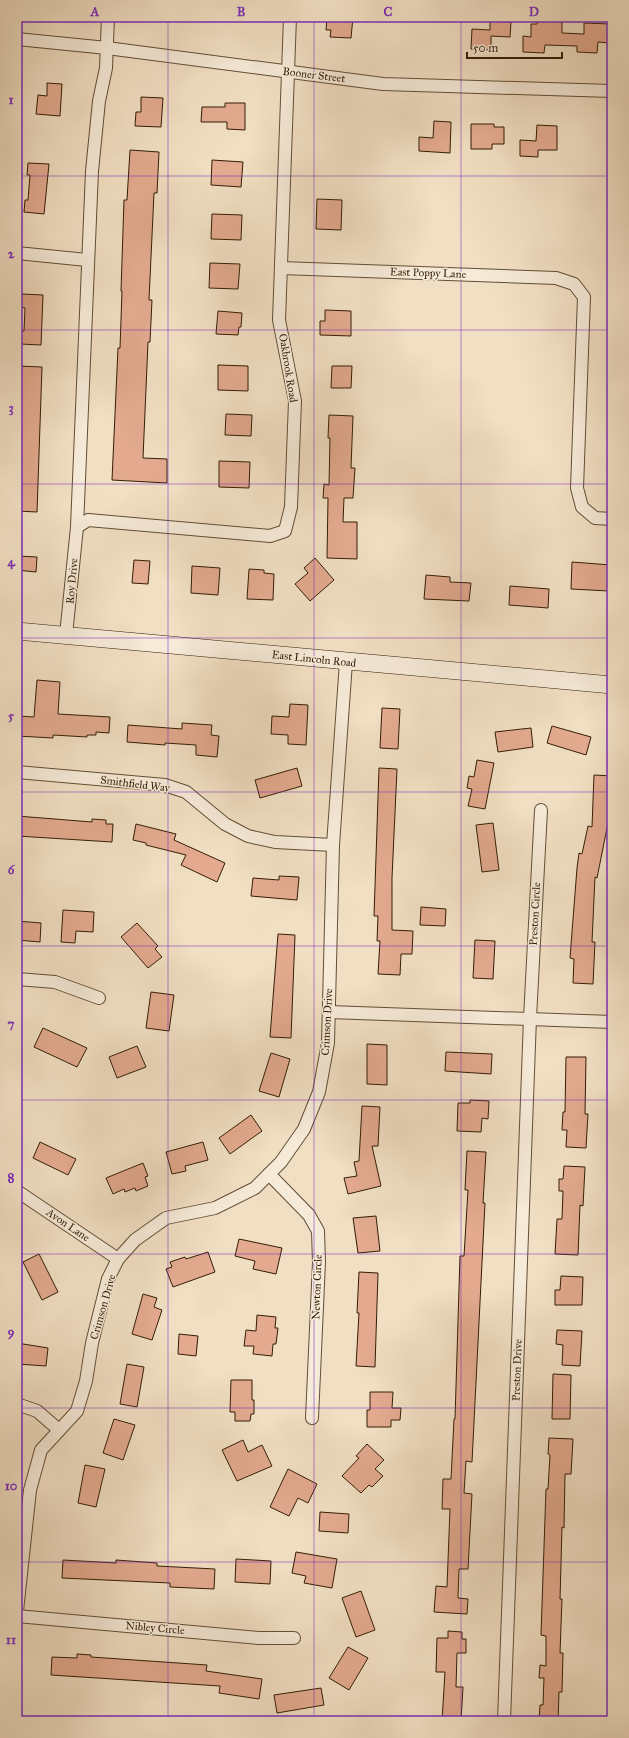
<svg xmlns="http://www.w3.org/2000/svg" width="629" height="1738" viewBox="0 0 629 1738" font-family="'IM FELL Great Primer',serif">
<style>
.building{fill:#e3aa8f;stroke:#331d04}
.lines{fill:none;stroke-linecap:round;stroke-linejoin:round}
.street-casing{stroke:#624e34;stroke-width:14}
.secondary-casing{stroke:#331d04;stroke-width:18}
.street{stroke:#f6ead8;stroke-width:12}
.secondary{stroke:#f6ead8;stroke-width:17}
.grid{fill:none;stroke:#7b2cbf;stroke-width:1;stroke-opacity:0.55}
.labels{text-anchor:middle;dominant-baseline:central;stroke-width:3;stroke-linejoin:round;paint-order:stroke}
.street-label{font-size:11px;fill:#331d04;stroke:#f6ead8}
.neatline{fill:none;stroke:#7b2cbf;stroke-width:1.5}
.grid-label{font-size:13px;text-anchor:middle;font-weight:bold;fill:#7b2cbf}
</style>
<rect width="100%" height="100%" fill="#f1dfc3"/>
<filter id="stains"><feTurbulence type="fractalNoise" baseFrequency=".005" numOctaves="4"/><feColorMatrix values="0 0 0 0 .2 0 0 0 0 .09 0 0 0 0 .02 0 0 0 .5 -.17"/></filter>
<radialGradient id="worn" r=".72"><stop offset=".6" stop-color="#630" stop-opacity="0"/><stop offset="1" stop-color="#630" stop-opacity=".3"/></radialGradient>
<!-- building -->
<g class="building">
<path d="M327,17H353L351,38L330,37L331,30H326Z"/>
<path d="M538,19L562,20V33L584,34V23L611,24L610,43L598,42L597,53L577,52V46L545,45L544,53L523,52V36L531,37V24H537Z"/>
<path d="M490,21L511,22L510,37L491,36V50L471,49L472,29L490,30Z"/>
<path d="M47,83L62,84L60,116L36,114L38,95L47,96Z"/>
<path d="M141,97L163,98L161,127L135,126L136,112H141Z"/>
<path d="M225,103H245V130L227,129V122H201L202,107H225Z"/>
<path d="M434,121L451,122L450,153L419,151V137L433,138Z"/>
<path d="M471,124H494V127H504V144H492V149H471Z"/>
<path d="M537,125L557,126V150H538V157L520,156V140L536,141Z"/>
<path d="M130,150L159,152L157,193H154L149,300H152L150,342H148L143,458L167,459V483L112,480L118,348H120L122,291H121L124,200H127Z"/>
<path d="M212,160L243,162L241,187L211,185Z"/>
<path d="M28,163L49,164L44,214L24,212L25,200H28L30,175H27Z"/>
<path d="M317,199L342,200L341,230L316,229Z"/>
<path d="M212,214L242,215L241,240L211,239Z"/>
<path d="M210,263L240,264L238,289L209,288Z"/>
<path d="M22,294L43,295L41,345L20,344V331H24L25,308L21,307Z"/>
<path d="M325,310L351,311V336L320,335V321H325Z"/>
<path d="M218,311L242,313L241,327H239L238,335L216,334Z"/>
<path d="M218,365L248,366V391L218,390Z"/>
<path d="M17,366L42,367L37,512L17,511Z"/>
<path d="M332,366H352L351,388H331Z"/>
<path d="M226,414L252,415L251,436L225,435Z"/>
<path d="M329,415L353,416L351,468H355L353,498H344L343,522H357V559L327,558L328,498H323L324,484L329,485L330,438H328Z"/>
<path d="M219,461L250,462L249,488L219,487Z"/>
<path d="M17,556L37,557L36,572L17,570Z"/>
<path d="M315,558L334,580L310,601L295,584L308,573L304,568Z"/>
<path d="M134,560L150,561L148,584L132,583Z"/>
<path d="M572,562L611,565L609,591L571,589Z"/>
<path d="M192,566L220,568L218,595L191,593Z"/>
<path d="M249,569L264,570V573L274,574L273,600L247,599Z"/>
<path d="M426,575L450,577V582L471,583L469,601L424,599Z"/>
<path d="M510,586L549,589L548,608L509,605Z"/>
<path d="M37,680L60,682L58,714L110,717L109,733L96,732V735H87V737L53,735V738L17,736V716L34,717Z"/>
<path d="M290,704L308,705L306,745L288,744V735L271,734L272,716L289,717Z"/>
<path d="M382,708L400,709L398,749L380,748Z"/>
<path d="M182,723L212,725L211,735L219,736L217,757L196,755V745L165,743V745L127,742L128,725L182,729Z"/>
<path d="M552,726L591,737L586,755L547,743Z"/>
<path d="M531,728L533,747L498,752L495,732Z"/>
<path d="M477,760L494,763L485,809L468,806L472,789L467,788L469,776L474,777Z"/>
<path d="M297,768L302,786L260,798L255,780Z"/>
<path d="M379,768L397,769L392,878V930L413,931L412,954H401L400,975L378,974L380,941H377L378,916H374Z"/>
<path d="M594,775L612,776V803L611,813H610L597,878L595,877L592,942H595L593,984L573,983L574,959L570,958L577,868L579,853L582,854L588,826L592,827Z"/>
<path d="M17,816L92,822V819L106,820V824H113L112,842L17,836Z"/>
<path d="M493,823L499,870L482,872L476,825Z"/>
<path d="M136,824L176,834L174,840L225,863L217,882L181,865L186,855L146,845V843L133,840Z"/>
<path d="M279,876L299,877L297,900L251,896L253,878L279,880Z"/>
<path d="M421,907L446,909L445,926L420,925Z"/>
<path d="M63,910L94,912L93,932L76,931L75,943L61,942Z"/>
<path d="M17,921L41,923L40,942L17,940Z"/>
<path d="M137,923L158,946L155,949L162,957L148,968L121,937Z"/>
<path d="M278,934L295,935L291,1038L270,1037Z"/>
<path d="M475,940L495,941L493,979L473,978Z"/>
<path d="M151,992L174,995L169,1031L146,1028Z"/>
<path d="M43,1028L87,1048L77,1067L34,1047Z"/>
<path d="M367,1044L387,1045V1085L367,1084Z"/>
<path d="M137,1046L146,1067L117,1078L109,1057Z"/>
<path d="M446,1052L492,1054L491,1074L445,1071Z"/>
<path d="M271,1053L290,1059L279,1097L259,1091Z"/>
<path d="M566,1057H586L585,1114H588L586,1148L566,1147L567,1130H562L563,1112H565Z"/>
<path d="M470,1100L489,1101L488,1119L482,1118L481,1132L457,1131L458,1103H470Z"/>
<path d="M362,1106L380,1107L378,1146H372L381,1186L348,1194L344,1178L357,1176L354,1162L359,1161Z"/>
<path d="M251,1115L262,1131L230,1154L219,1138Z"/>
<path d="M40,1142L76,1159L68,1175L33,1158Z"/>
<path d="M203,1142L208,1160L185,1166L186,1171L172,1174L166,1152Z"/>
<path d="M467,1151L486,1152L483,1203H485L472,1462L466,1461L464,1493L472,1494L468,1569H459L458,1598L468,1599L467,1614L434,1612L436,1586L447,1587L450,1509H442L443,1479H451L454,1419H455L460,1256H464L468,1190H465Z"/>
<path d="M143,1163L148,1176L145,1177L148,1186L136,1191L135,1188L125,1192L124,1189L113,1194L106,1178Z"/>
<path d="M564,1166L585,1167L583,1206L580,1205L578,1255L555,1254L557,1219H562L563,1191H559V1179H563Z"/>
<path d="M376,1216L380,1251L358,1253L353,1218Z"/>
<path d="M239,1239L282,1248L276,1274L253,1269L255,1261L235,1256Z"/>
<path d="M208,1252L215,1272L173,1287L166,1269L172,1267L170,1262L185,1257L186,1259Z"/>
<path d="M39,1254L58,1292L42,1300L23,1262Z"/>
<path d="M359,1272L378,1273L375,1367L356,1366L359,1313H357Z"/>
<path d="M561,1276L583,1277L582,1305H555V1290H560Z"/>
<path d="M143,1294L157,1298L154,1307L162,1310L152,1340L132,1334Z"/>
<path d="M257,1315L276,1317L275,1328H278L276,1344H273L272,1356L253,1354L254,1346H244L246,1330L256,1331Z"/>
<path d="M557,1330L582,1331L580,1366L562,1365L563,1345L556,1344Z"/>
<path d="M179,1334L198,1336L196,1356L178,1354Z"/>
<path d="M17,1343L48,1348L46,1366L17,1364Z"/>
<path d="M127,1364L144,1367L137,1407L120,1404Z"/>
<path d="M553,1374L571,1375L570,1419H552Z"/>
<path d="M231,1380H252V1400H254V1414H251L250,1421H235V1412H230Z"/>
<path d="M370,1392H393L392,1408H401L400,1420H391V1427H367V1410H370Z"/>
<path d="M114,1419L135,1425L123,1460L103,1453Z"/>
<path d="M549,1438L573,1439L571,1474H565L564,1528L562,1527L560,1599H562L560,1653H563L562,1692H559L558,1721H539L540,1705H543L544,1678H539L540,1665L546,1666V1636L541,1635L546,1489H548L550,1455L548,1454Z"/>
<path d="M243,1440L248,1452L262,1445L272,1466L237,1481L222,1450Z"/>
<path d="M367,1444L384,1460L375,1469L383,1476L372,1487L369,1485L361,1493L342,1476L359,1458L356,1456Z"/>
<path d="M85,1465L105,1469L96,1507L78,1503Z"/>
<path d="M288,1469L317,1484L308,1503L298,1498L289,1516L270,1507Z"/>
<path d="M320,1512L349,1514L348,1533L319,1531Z"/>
<path d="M296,1552L337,1559L332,1588L304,1583L306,1576L292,1573Z"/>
<path d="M236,1559L271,1561L270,1584L235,1582Z"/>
<path d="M63,1560L116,1563V1560L157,1563V1566L215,1569L214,1589L170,1587V1583L62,1578Z"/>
<path d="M361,1591L375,1630L356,1637L342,1598Z"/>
<path d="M448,1631L462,1632V1639H466V1653H457L456,1687H463L461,1721H442L445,1672H436L437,1638H448Z"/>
<path d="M348,1647L368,1658L349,1690L329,1678Z"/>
<path d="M77,1654L91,1655V1657L207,1665L206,1671L262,1679L259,1699L219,1693L220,1686L51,1675L52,1657L77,1658Z"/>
<path d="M321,1688L324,1705L277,1713L274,1695Z"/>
</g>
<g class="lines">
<!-- street casing -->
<g class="street-casing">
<g id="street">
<path d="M17,39L107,48L383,84L612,91"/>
<path d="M17,253L87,260"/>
<path d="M281,268L556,278L574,284L584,297L577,488L582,507L595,518L612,519"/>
<path d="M77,527L88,520L270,536L285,531L291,507L295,401L279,320L290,17"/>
<path d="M66,635L77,527L92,171L99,101L106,68L108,17"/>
<path d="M17,772L165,785L186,792L225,824L248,836L275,842L333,845"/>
<path d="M17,979L55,982L99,998"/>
<path d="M329,1012L612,1022"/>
<path d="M269,1174L309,1215L318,1231L319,1262L312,1418"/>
<path d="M17,1191L118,1259"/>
<path d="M17,1404L37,1411L59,1430"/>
<path d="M17,1611L30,1490L41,1450L77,1411L86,1381L92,1343L108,1279L118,1259L135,1240L166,1218L215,1208L255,1188L281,1162L304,1129L319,1092L328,1043L333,845L346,662"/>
<path d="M17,1616L258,1638H294"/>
<path d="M504,1721L530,1018L541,810"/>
</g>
</g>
<!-- secondary casing -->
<g class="secondary-casing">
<path id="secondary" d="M17,631L612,685"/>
</g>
<!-- street -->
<use href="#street" class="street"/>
<!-- secondary -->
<use href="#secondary" class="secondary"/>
</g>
<!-- grid -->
<path class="grid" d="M168,17V1721M314,17V1721M461,17V1721M17,176H612M17,330H612M17,484H612M17,638H612M17,792H612M17,946H612M17,1100H612M17,1254H612M17,1408H612M17,1562H612"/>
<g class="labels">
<!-- street labels -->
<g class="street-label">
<text transform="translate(314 75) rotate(7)">Booner Street</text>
<text transform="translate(428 273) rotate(2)">East Poppy Lane</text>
<text transform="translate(288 368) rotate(81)">Oakbrook Road</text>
<text transform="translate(72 581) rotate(-85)">Roy Drive</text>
<text transform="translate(314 659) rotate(6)">East Lincoln Road</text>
<text transform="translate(135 784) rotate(7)">Smithfield Way</text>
<text transform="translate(535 914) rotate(-87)">Preston Circle</text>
<text transform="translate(327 1022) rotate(-87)">Crimson Drive</text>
<text transform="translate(68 1225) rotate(34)">Avon Lane</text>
<text transform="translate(317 1287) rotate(-88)">Newton Circle</text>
<text transform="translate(103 1307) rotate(-74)">Crimson Drive</text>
<text transform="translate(517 1370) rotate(-88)">Preston Drive</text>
<text transform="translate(155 1628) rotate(5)">Nibley Circle</text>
</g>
</g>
<!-- margin -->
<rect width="629" height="1738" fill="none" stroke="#f1dfc3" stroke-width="44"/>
<!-- scale -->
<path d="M467 52v6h95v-6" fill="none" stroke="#331d04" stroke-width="2"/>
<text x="473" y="52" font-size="12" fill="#331d04" stroke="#f6ead8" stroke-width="3" paint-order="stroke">50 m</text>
<rect x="22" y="22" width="585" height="1694" class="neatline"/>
<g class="grid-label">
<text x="95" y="16">A</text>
<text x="241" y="16">B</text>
<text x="388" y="16">C</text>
<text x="534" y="16">D</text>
<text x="11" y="104">1</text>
<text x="11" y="258">2</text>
<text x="11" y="412">3</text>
<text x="11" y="566">4</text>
<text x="11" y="720">5</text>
<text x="11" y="874">6</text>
<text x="11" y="1028">7</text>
<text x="11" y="1182">8</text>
<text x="11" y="1336">9</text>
<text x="11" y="1490">10</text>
<text x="11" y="1644">11</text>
</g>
<rect width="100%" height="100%" filter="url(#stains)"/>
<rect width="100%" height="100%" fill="url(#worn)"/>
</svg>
